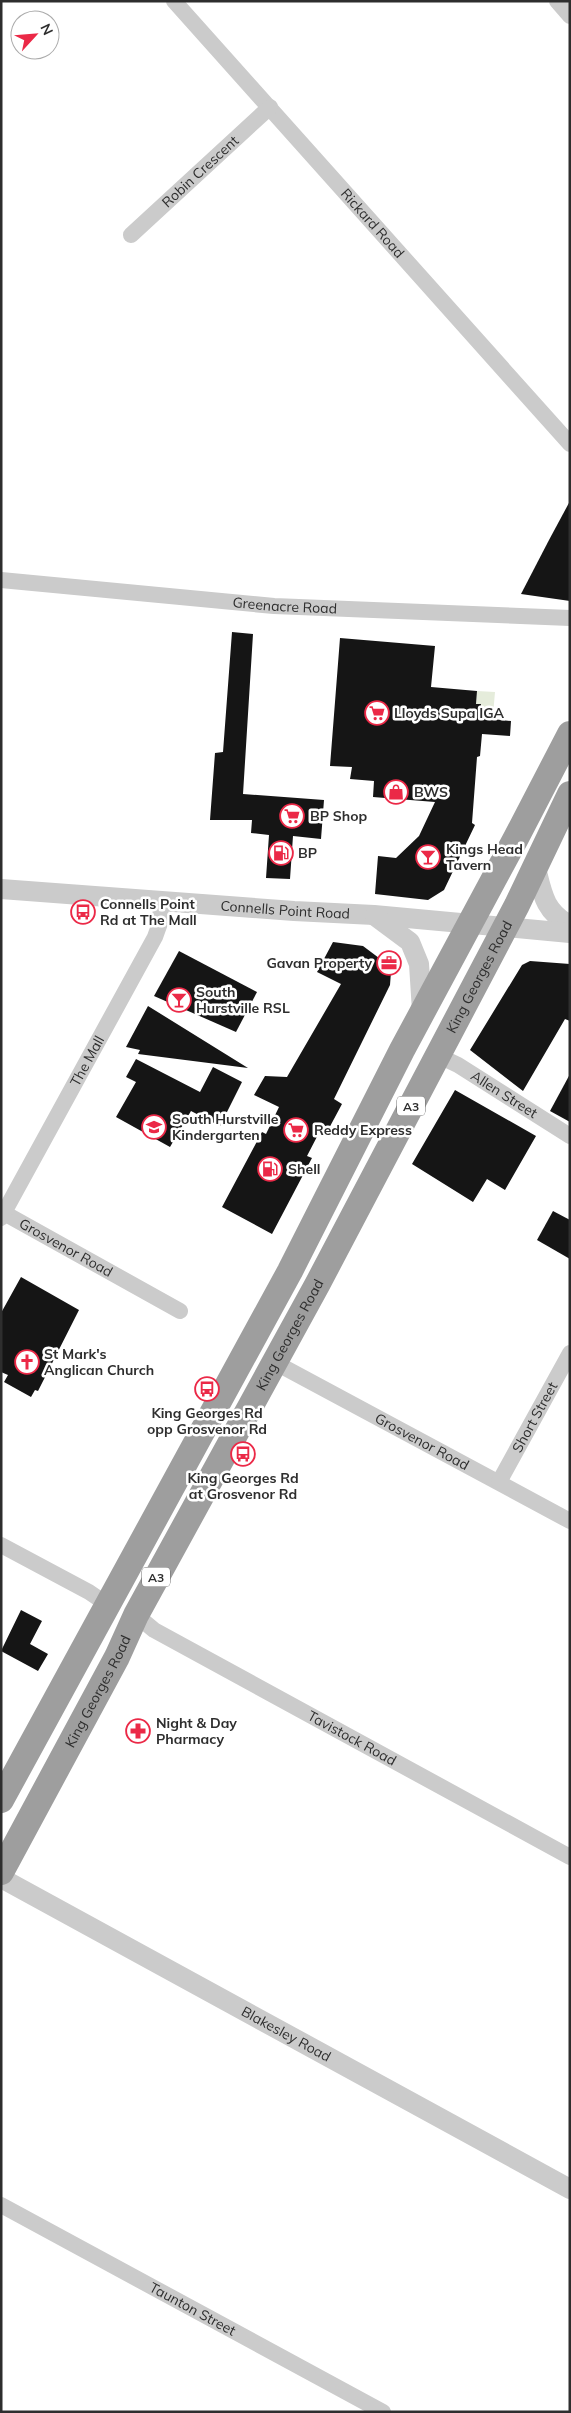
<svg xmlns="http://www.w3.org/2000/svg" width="571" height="2413" viewBox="0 0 571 2413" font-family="Mulish,sans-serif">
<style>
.green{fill:#e5ecdb}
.building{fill:#151515}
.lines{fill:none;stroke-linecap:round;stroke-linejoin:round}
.minor{stroke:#cbcbcb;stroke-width:16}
.tertiary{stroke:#cbcbcb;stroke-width:20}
.trunk{stroke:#9e9e9e;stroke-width:26}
.labels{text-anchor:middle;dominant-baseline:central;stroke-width:5;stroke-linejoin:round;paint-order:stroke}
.shield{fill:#fff;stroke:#6d6d6d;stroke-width:1}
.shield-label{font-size:12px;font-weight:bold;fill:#2e2e2e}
.street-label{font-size:14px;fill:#2e2e2e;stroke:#fff}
.poi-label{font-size:14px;font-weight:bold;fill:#2e2e2e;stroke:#fff;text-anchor:start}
</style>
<rect width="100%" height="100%" fill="#fff"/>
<!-- green -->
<path class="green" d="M477,691L495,692L493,715L480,714L481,704H476Z"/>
<!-- building -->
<g class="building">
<path d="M570,501V601L521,594L549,540Z"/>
<path d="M232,632L253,634L243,794L324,800L321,839L293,836L290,879L266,878L269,835L251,833L252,820H210L215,753L223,752Z"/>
<path d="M340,638L435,646L431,687L477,691L476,704H481L480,714L493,715L492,719L511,721L510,736L482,734L480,756L477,757L472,823L475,825L444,890L428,900L375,894L378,856L396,858L419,836L435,802L373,797L374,781L350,779L352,767L330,766Z"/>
<path d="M333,942L363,946L383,961L391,972L390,985L334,1099L342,1104L327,1132L321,1129L307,1156L312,1158L272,1234L222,1207L262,1132L266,1134L279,1107L254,1095L265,1076L287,1077L341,984L317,972Z"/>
<path d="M179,951L257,992L236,1032L154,996Z"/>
<path d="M530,961L570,964V1021L565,1019L523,1091L470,1050L522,965Z"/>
<path d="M148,1006L248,1068L138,1054L140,1050L126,1047Z"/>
<path d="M136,1059L200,1092L213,1067L242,1082L220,1126L191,1111L170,1147L116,1117L136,1082L126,1077Z"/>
<path d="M570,1074V1122L550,1111Z"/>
<path d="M455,1090L536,1136L505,1190L487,1179L473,1202L412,1164Z"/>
<path d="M553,1211L570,1220V1259L537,1240Z"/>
<path d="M21,1277L79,1310L38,1391L35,1390L31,1397L4,1382L8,1375L1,1372V1313Z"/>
<path d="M21,1610L42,1621L30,1644L48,1654L38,1671L1,1651Z"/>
</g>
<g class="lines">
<!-- minor -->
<g class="minor">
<path id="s1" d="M174,1L570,444"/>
<path d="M557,1L570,16"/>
<path id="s2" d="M131,235L270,107"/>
<path id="s3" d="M1,580L274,606L570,618"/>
<path id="s4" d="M437,1055L458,1065L570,1136"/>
<path id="s5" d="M4,1213L180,1311"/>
<path id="s6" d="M1,1218L155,937L160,923L161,900"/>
<path id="s7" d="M274,1362L570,1521"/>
<path id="s8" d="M499,1482L570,1353"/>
<path d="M1,1545L89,1592L108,1605"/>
<path id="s9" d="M136,1615L154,1630L570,1857"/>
<path id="s10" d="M1,2205L383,2412"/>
</g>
<!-- tertiary -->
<g class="tertiary">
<path d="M535,864C542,891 543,911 570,925"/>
<path id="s11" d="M1,889L294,911L374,915L570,933"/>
<path d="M375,916L410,942L419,964L422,1011"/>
<path id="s12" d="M1,1878L570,2189"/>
</g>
<!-- trunk -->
<g class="trunk">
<path d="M1,1800L290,1271L402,1050L516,838L570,734"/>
<path id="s13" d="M1,1872L117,1657L136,1615L317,1285L517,905L570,794"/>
</g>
</g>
<!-- icons -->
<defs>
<g id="supermarket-ring" transform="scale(1.25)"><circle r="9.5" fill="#fff" stroke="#eb2947" stroke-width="1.5"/><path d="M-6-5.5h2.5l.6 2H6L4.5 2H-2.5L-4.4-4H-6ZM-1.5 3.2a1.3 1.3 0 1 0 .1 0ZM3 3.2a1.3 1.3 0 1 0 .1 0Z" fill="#eb2947"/></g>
<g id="shop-ring" transform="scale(1.25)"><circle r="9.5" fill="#fff" stroke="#eb2947" stroke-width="1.5"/><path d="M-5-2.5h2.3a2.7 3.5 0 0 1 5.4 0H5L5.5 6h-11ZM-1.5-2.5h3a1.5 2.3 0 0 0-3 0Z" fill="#eb2947"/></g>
<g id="fuel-ring" transform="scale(1.25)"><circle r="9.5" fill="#fff" stroke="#eb2947" stroke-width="1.5"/><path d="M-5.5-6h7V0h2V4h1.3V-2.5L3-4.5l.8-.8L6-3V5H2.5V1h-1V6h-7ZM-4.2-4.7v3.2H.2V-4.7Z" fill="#eb2947"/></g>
<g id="bar-ring" transform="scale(1.25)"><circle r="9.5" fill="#fff" stroke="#eb2947" stroke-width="1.5"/><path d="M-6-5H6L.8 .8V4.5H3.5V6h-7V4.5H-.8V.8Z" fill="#eb2947"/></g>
<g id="bus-ring" transform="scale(1.25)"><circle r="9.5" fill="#fff" stroke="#eb2947" stroke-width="1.5"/><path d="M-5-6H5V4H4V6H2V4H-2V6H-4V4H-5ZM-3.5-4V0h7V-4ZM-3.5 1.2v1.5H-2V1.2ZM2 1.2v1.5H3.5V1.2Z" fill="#eb2947"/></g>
<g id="office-ring" transform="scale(1.25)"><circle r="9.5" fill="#fff" stroke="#eb2947" stroke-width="1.5"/><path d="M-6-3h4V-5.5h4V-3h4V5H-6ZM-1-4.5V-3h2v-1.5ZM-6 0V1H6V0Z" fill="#eb2947"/></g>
<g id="school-ring" transform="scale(1.25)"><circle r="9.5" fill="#fff" stroke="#eb2947" stroke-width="1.5"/><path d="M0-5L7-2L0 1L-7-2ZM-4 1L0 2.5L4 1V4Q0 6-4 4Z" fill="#eb2947"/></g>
<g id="church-ring" transform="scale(1.25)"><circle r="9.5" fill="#fff" stroke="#eb2947" stroke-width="1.5"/><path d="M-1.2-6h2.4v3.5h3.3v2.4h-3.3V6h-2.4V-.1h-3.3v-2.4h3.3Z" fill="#eb2947"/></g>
<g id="pharmacy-ring" transform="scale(1.25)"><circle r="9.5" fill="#fff" stroke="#eb2947" stroke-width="1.5"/><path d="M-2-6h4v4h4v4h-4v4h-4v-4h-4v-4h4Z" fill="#eb2947"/></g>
</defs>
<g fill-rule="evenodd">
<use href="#supermarket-ring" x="377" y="713"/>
<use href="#shop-ring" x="396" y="792"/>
<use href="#supermarket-ring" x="292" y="816"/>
<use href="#fuel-ring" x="281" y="853"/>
<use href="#bar-ring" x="428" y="857"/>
<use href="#bus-ring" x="83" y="912"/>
<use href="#office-ring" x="389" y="963"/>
<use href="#bar-ring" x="179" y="1000"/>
<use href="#school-ring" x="154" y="1127"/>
<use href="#supermarket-ring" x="296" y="1130"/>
<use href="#fuel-ring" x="270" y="1169"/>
<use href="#church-ring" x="27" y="1362"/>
<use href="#bus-ring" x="207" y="1389"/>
<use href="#bus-ring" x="243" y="1454"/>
<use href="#pharmacy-ring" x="138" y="1731"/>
</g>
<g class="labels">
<!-- shield labels -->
<g class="shield">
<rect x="397" y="1096.5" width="28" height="19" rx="4"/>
<rect x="142" y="1567.5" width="28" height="19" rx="4"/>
</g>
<g class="shield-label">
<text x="411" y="1106">A3</text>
<text x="156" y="1577">A3</text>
</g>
<!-- street labels -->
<g class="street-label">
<text stroke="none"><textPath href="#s2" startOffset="94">Robin Crescent</textPath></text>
<text stroke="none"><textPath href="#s1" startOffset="298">Rickard Road</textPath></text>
<text stroke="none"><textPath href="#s3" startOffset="285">Greenacre Road</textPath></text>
<text stroke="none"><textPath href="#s11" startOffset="285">Connells Point Road</textPath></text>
<text stroke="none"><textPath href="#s13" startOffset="1015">King Georges Road</textPath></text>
<text stroke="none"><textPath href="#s6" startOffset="179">The Mall</textPath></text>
<text stroke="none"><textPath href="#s4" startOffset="78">Allen Street</textPath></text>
<text stroke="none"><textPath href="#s5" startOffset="71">Grosvenor Road</textPath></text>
<text stroke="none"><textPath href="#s13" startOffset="610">King Georges Road</textPath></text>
<text stroke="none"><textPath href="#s8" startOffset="74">Short Street</textPath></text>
<text stroke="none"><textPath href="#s7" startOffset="168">Grosvenor Road</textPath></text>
<text stroke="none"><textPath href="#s13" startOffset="205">King Georges Road</textPath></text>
<text stroke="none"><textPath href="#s9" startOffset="249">Tavistock Road</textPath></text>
<text stroke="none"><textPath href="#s12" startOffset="325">Blakesley Road</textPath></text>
<text stroke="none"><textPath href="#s10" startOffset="218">Taunton Street</textPath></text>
</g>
<!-- poi labels -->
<g class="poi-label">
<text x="394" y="713">Lloyds Supa IGA</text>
<text x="414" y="792">BWS</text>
<text x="310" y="816">BP Shop</text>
<text x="446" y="849">Kings Head<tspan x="446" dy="16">Tavern</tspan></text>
<text x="298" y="853">BP</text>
<text x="100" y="904">Connells Point<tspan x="100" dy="16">Rd at The Mall</tspan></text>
<text x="372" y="963" text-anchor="end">Gavan Property</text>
<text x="196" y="992">South<tspan x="196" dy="16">Hurstville RSL</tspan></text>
<text x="172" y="1119">South Hurstville<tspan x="172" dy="16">Kindergarten</tspan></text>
<text x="314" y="1130">Reddy Express</text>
<text x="288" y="1169">Shell</text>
<text x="44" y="1354">St Mark's<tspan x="44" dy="16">Anglican Church</tspan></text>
<text x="207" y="1413" text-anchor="middle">King Georges Rd<tspan x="207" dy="16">opp Grosvenor Rd</tspan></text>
<text x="243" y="1478" text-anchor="middle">King Georges Rd<tspan x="243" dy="16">at Grosvenor Rd</tspan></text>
<text x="156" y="1723">Night &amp; Day<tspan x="156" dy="16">Pharmacy</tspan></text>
</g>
</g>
<!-- border -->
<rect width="571" height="2413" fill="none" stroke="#2e2e2e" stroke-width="5"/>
<!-- north arrow -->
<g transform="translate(35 35) rotate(64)"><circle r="24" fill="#ffffff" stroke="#ababab"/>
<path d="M0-4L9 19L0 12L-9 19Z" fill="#eb2947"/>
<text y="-8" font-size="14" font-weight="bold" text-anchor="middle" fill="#2e2e2e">N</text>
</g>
</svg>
